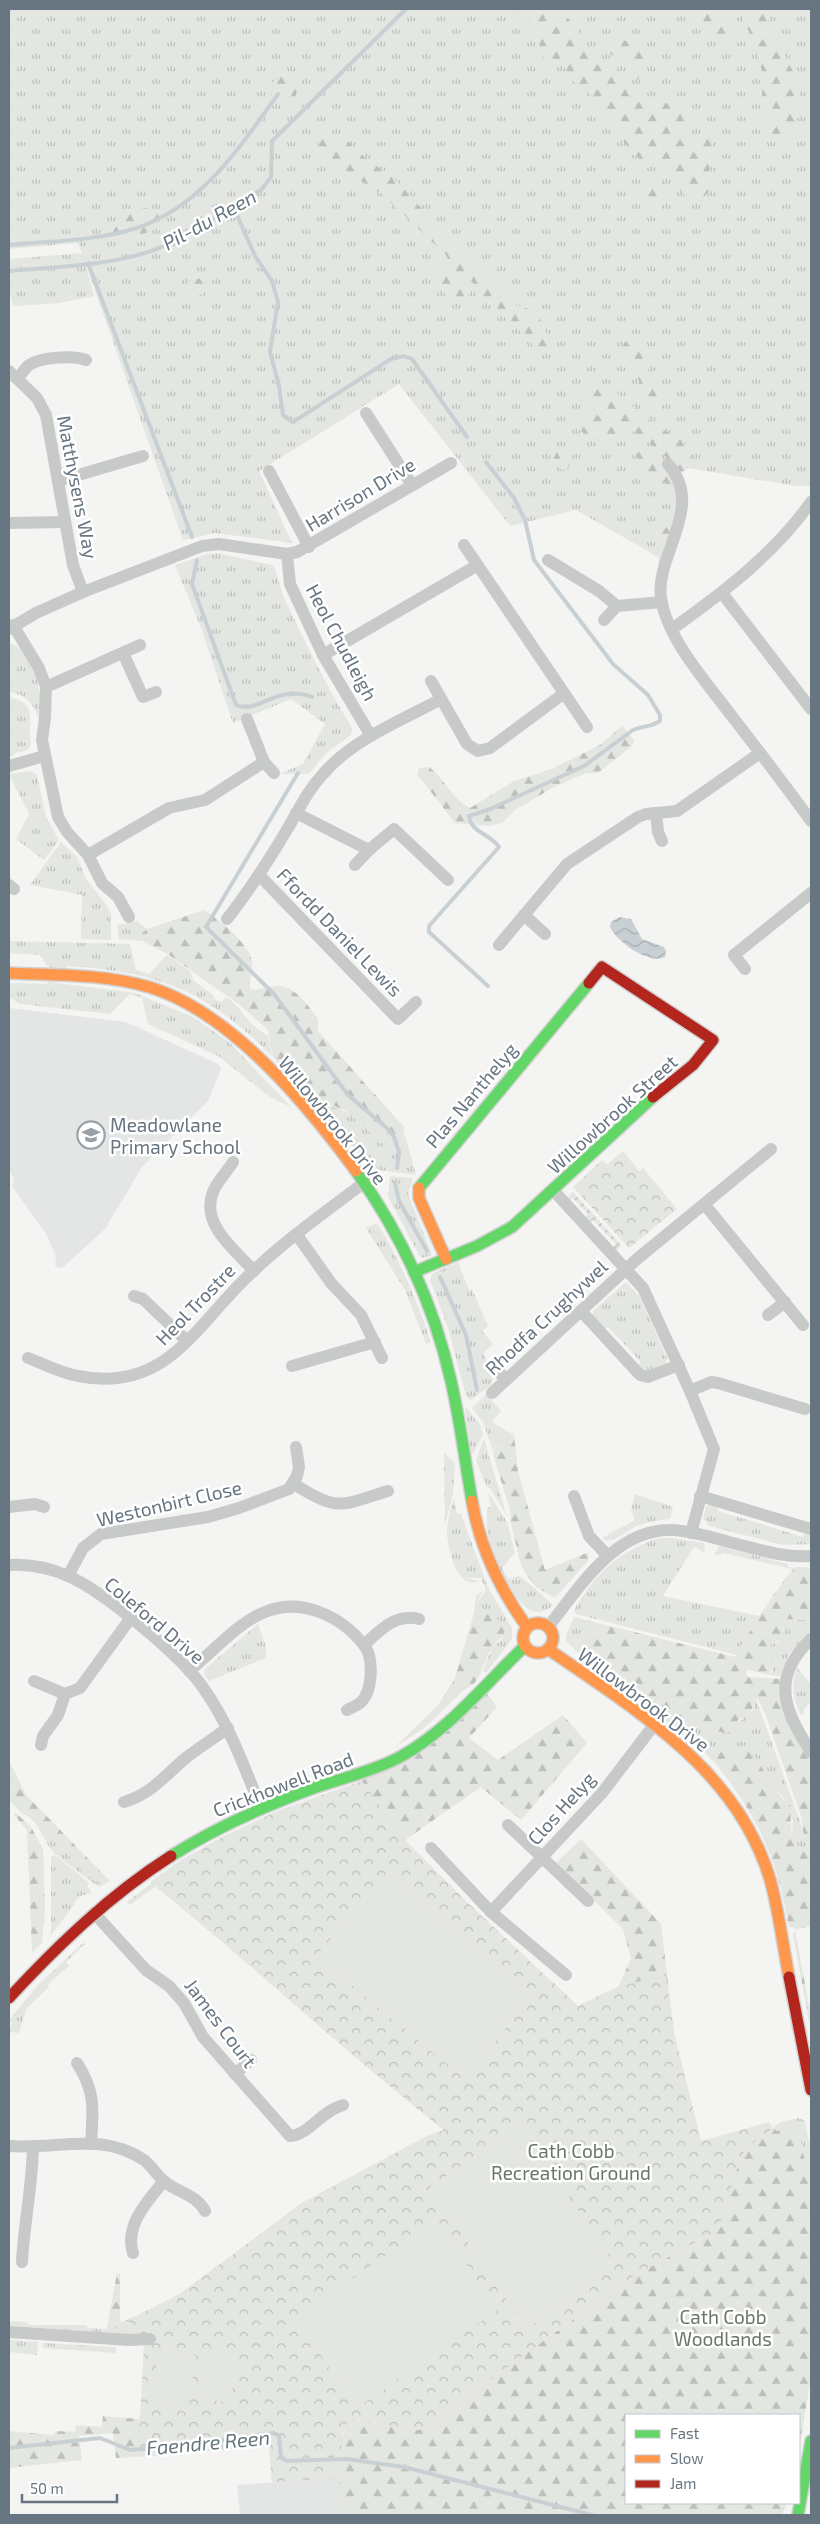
<svg xmlns="http://www.w3.org/2000/svg" width="820" height="2524" viewBox="0 0 820 2524" font-family="'Exo 2',sans-serif">
<style>
.built{fill:#e4e5e5}
.grass{fill:url(#grass-tufts)}
.forest{fill:url(#forest-firs)}
.park{fill:url(#park-crowns)}
.garden{fill:url(#garden-furrows)}
.pitch{fill:#e4e6e1}
.water{fill:url(#water-waves)}
.lines{fill:none;stroke-linecap:round;stroke-linejoin:round}
.stream{stroke:#c9d0d4;stroke-width:4}
.fast-casing{stroke:#d1d1d1;stroke-width:14}
.slow-casing{stroke:#d1d1d1;stroke-width:14}
.jam-casing{stroke:#d1d1d1;stroke-width:14}
.street{stroke:#c8caca;stroke-width:12}
.fast{stroke:#63d668;stroke-width:11}
.slow{stroke:#ff974d;stroke-width:11}
.jam{stroke:#b3261e;stroke-width:11}
.labels{text-anchor:middle;dominant-baseline:central;stroke-width:5;stroke-linejoin:round;paint-order:stroke}
.street-label{font-size:19px;fill:#677580;stroke:#fff}
.poi-label{font-size:19px;fill:#677580;stroke:#fff;text-anchor:start}
.park-label{font-size:19px;fill:#697865;stroke:#fff}
.water-label{font-size:20px;font-style:italic;fill:#63767d;stroke:#fff}
</style>
<defs>
<pattern id="grass-tufts" width="24" height="20" patternUnits="userSpaceOnUse" patternTransform="scale(1.25)"><rect width="24" height="20" fill="#e4e6e1"/><path d="M3 7l-1-3M5 7V3M7 7l1-3M15 17l-1-3M17 17v-4M19 17l1-3" fill="none" stroke="#bdbfbc"/></pattern>
<pattern id="forest-firs" width="22" height="20" patternUnits="userSpaceOnUse" patternTransform="scale(1.25)"><rect width="22" height="20" fill="#e4e6e1"/><path d="M5 1l3.5 6h-7zM16 11l3.5 6h-7z" fill="#bdbfbc"/></pattern>
<pattern id="park-crowns" width="20" height="18" patternUnits="userSpaceOnUse" patternTransform="scale(1.25)"><rect width="20" height="18" fill="#e4e6e1"/><path d="M2 6a3 3 0 1 1 6 0M12 15a3 3 0 1 1 6 0" fill="none" stroke="#bdbfbc"/></pattern>
<pattern id="garden-furrows" width="10" height="10" patternUnits="userSpaceOnUse" patternTransform="scale(1.25)"><rect width="10" height="10" fill="#e4e6e1"/><path d="M-1 1l2-2M0 10L10 0M9 11l2-2" fill="none" stroke="#bdbfbc"/></pattern>
<pattern id="water-waves" width="16" height="10" patternUnits="userSpaceOnUse" patternTransform="scale(1.25)"><rect width="16" height="10" fill="#c9d0d4"/><path d="M0 5q4-4 8 0t8 0" fill="none" stroke="#a7adb1"/></pattern>
</defs>
<rect width="100%" height="100%" fill="#f4f4f3"/>
<!-- built -->
<g class="built">
<path d="M9,1008L126,1022L218,1064L221,1069L208,1101L142,1167L105,1229L62,1268L55,1266L56,1256L46,1234L12,1186L14,1179L9,1170Z"/>
<path d="M339,2478L349,2515H240L237,2485Z"/>
</g>
<!-- grass -->
<g class="grass">
<path d="M9,9H811V486H796L682,467L665,561L576,510L510,526L399,384L259,471L292,543L215,533L183,540L86,265L94,296L59,303L13,306L11,296H9V259L82,253L78,243L9,249Z"/>
<path d="M218,553L272,565C277,570 281,591 285,600C306,644 327,687 352,728L351,735L326,753L309,774H280L303,764L325,724L291,699L233,723L201,628L175,565L207,554Z"/>
<path d="M9,643C28,646 38,678 40,695C41,703 39,712 39,719C32,702 27,695 9,692Z"/>
<path d="M9,697C33,703 30,711 30,733C30,737 32,745 29,748C26,752 18,752 14,753V755L9,757Z"/>
<path d="M31,771L37,775L46,817L59,840L44,860L16,839L29,814L9,774Z"/>
<path d="M61,842L77,857L86,879L108,907L111,915V940L81,939L82,895L30,885Z"/>
<path d="M137,921L147,929L140,935L142,941L119,939L117,925Z"/>
<path d="M9,941L130,944L136,970L149,974L167,955L190,971L194,981L213,995L215,1000L222,1002L226,997C246,1010 244,1024 268,1035L272,1056C206,990 159,972 67,966L65,969L49,968L40,955L9,953Z"/>
<path d="M49,982L135,993L193,1017L230,1043L291,1107L270,1097L218,1056L148,1024L142,998L130,994L110,1014L20,1004L9,997V983L46,984Z"/>
<path d="M319,1105C346,1104 362,1126 381,1143L403,1137L404,1132L416,1175L371,1169Z"/>
<path d="M390,1176L413,1178L408,1194L432,1255L422,1258L419,1255L388,1196Z"/>
<path d="M377,1223C400,1260 417,1300 431,1342L426,1344L405,1290L366,1228Z"/>
<path d="M458,1262L469,1290L472,1289L488,1326L482,1331L493,1344L483,1353L488,1363L484,1367L493,1379L491,1385L471,1400L466,1396L448,1328L430,1280L432,1274Z"/>
<path d="M626,1282L640,1297L667,1358L666,1364L646,1372L639,1367L640,1361L609,1328H603L593,1317V1311Z"/>
<path d="M486,1394L501,1411L492,1422L514,1435L512,1440L497,1443L493,1451L483,1422L472,1408Z"/>
<path d="M465,1406L480,1425L483,1434L474,1452L471,1453Z"/>
<path d="M484,1439L507,1517L491,1489L486,1486L476,1460Z"/>
<path d="M444,1453L455,1463L453,1494L445,1525Z"/>
<path d="M488,1492L507,1522L515,1552L502,1568L508,1579L524,1581L509,1578L518,1576C523,1577 550,1602 553,1605C523,1635 494,1560 489,1539C486,1530 487,1518 487,1508L491,1507Z"/>
<path d="M635,1494L673,1507L670,1519C658,1520 648,1522 637,1526C626,1530 616,1543 604,1540L602,1538L635,1520L631,1510Z"/>
<path d="M454,1499L457,1513L461,1514L488,1587L512,1628V1639L486,1673L483,1671L492,1648L503,1638L477,1611L474,1613L476,1596L483,1590L476,1604L486,1590L481,1578H464L479,1581C457,1591 448,1549 447,1533C447,1524 450,1507 454,1499Z"/>
<path d="M709,1504L718,1507V1511L803,1537L805,1532L811,1534V1544L783,1545L709,1526L703,1518L706,1507Z"/>
<path d="M658,1538H671L704,1543L705,1553L694,1547L663,1596L759,1616L792,1569L724,1553L714,1556L719,1546L788,1564V1567L794,1568L744,1640L737,1655L576,1614L574,1610C596,1573 617,1553 658,1538Z"/>
<path d="M574,1617L602,1624L598,1633L577,1641L576,1648L594,1668L566,1641V1635Z"/>
<path d="M811,1617V1631L789,1654L780,1676L771,1675L773,1671L767,1651L770,1645L779,1642L784,1631L783,1624L787,1619L808,1620Z"/>
<path d="M258,1624L266,1647V1658L209,1681L204,1674L205,1669Z"/>
<path d="M797,1668L811,1684V1702L803,1710L805,1713L801,1715C793,1699 791,1685 797,1668Z"/>
<path d="M455,1678L454,1684L465,1689L424,1728L394,1748L439,1704Z"/>
<path d="M627,1687L656,1699L694,1727L726,1733L753,1710L756,1699L802,1827L804,1841L811,1848V1854L796,1845L792,1840L793,1821L784,1798L770,1784L759,1761L715,1757V1763L690,1738L623,1691Z"/>
<path d="M28,1816L51,1830L56,1842L98,1882L110,1881L99,1887C89,1879 56,1857 50,1848C42,1836 40,1826 28,1816Z"/>
<path d="M55,1855L89,1883L87,1886L92,1893L80,1896L73,1903L75,1904L51,1935V1857Z"/>
<path d="M83,1943L85,1944L66,1962L69,1966L48,1984L49,1987L27,2008L19,2033L9,2032V2027L13,2023L9,2020L37,1986Z"/>
<path d="M799,2118L805,2121L811,2153V2192L799,2133L777,2132L773,2128L781,2122Z"/>
<path d="M9,2321L26,2322L29,2325H85L89,2328L107,2329L108,2322L125,2334L9,2326Z"/>
<path d="M9,2340L38,2342L37,2355L9,2352Z"/>
<path d="M43,2343L115,2347L117,2353L42,2348Z"/>
</g>
<!-- forest -->
<g class="forest">
<path d="M512,9H561L578,31L588,53L598,65L622,74L634,91L687,111L690,115C689,127 685,135 699,141L707,138L711,140L716,158L714,164L706,173L704,179L710,189L703,199H689L677,188L670,169C663,166 657,166 650,164C630,155 622,143 617,122L606,115L585,88L572,81L564,66L559,64L549,66L545,63L532,22L517,16Z"/>
<path d="M701,9H722C731,16 733,26 729,36L718,41L705,38L698,23Z"/>
<path d="M743,9H774L766,26L767,33L781,48L799,83L800,111L796,122V131L783,144L771,140L765,130L767,120L762,94L764,80L758,54L749,41L750,34L743,20Z"/>
<path d="M616,38L630,42L643,54L645,65L638,80L633,79V69L611,54L607,49L611,40Z"/>
<path d="M288,75L298,77L300,82L295,98L281,102L272,99C267,85 274,77 288,75Z"/>
<path d="M322,131L344,137L364,157L395,179L423,210L428,218V227L469,257L485,277L500,285L513,304L536,311L552,345L550,351L545,354L536,348L502,312L489,302L471,281L465,280L464,284L471,292L465,300L454,303L445,295L436,264L438,261L448,264L449,261L446,255L382,194L331,161L323,154L317,142Z"/>
<path d="M650,174C661,176 670,189 673,199L671,202L650,203C642,196 642,184 646,175Z"/>
<path d="M146,208L156,211L160,217L159,226L154,230C140,235 110,247 102,231L104,227L135,210Z"/>
<circle cx="196" cy="287" r="9"/>
<path d="M627,340L636,344L662,395L659,402C641,399 643,390 637,376C634,366 626,358 621,348Z"/>
<path d="M596,382L612,388L627,403L641,411L653,424L683,441L692,455L689,468L681,473L660,451L587,399L585,393L586,388Z"/>
<path d="M585,411C597,414 610,420 617,430C613,446 591,442 582,432C579,428 576,422 574,418L578,413Z"/>
<path d="M636,448L648,452L669,471L678,503L660,565L658,563L660,550L652,536L654,530L665,529L669,524L672,505L669,487L663,481L647,472L636,455Z"/>
<path d="M558,449L569,453L572,461L568,469L562,470L553,460Z"/>
<path d="M622,726L634,740L632,746L598,773H586L554,787L515,810L502,823L489,826L455,823L417,774L419,768L429,767C445,779 452,799 470,808L514,781L549,770L600,745Z"/>
<path d="M204,910C218,918 250,945 252,961C253,971 249,980 250,989C261,991 266,986 277,986C293,984 310,1007 318,1019V1031L404,1127L403,1137L396,1145L386,1147L381,1143L346,1111L332,1105H319L310,1100L273,1057L268,1030L240,1005L166,953L142,941L140,935L147,929Z"/>
<path d="M514,1435L518,1471L545,1570L589,1552L588,1561L555,1598L536,1587L525,1573L520,1562L511,1523L510,1510L493,1454L497,1443L512,1440Z"/>
<path d="M795,1567H807L811,1570V1617L808,1620L787,1619L783,1624L784,1638L770,1645L767,1651L773,1658L771,1675L748,1670L746,1673L748,1677L780,1679L783,1706L793,1728L811,1761V1848L804,1841L802,1819L765,1713L757,1698L749,1715L738,1720V1730L726,1733L694,1727L656,1699L628,1687L623,1691L594,1668L576,1647L577,1641L598,1633L602,1624L735,1657L744,1640Z"/>
<path d="M476,1611C486,1613 503,1619 506,1629C503,1638 497,1641 492,1648C482,1662 482,1685 463,1690L454,1684L455,1678L474,1613Z"/>
<path d="M486,1693L497,1707L469,1738L498,1760L563,1715L587,1743L521,1820L481,1787L405,1840L367,1857L554,1983L578,2006L618,1987L631,1959L623,1929L556,1863L581,1839L661,1924L674,2033L701,2141L720,2156L545,2068L339,2195L342,2438L347,2424L354,2420L418,2430L436,2424L484,2384L630,2278L717,2230L741,2156L748,2147L773,2128L777,2131L784,2128H795L799,2133L811,2192V2377L799,2450V2415H626V2503H787L782,2515H342L339,2478L272,2482L269,2446L210,2450L236,2420L134,2336L125,2334L108,2322L117,2273L120,2274V2322L128,2320L180,2294L302,2203L429,2135L444,2130C345,2052 253,1965 155,1886L130,1905L127,1902L151,1884L150,1882L275,1812L362,1781Z"/>
<path d="M732,1747L749,1752L759,1761L770,1784L790,1807L792,1840L796,1845L811,1854V1926L795,1930L794,1927H789C777,1859 759,1817 715,1763L714,1757L722,1750Z"/>
<path d="M9,1761L26,1795L110,1881L98,1882L90,1879L56,1842L51,1830L20,1812L10,1801Z"/>
<path d="M16,1813L31,1827L43,1849L45,1911L42,1943L32,1952L27,1830L14,1815Z"/>
<path d="M795,1931L811,2016V2032L793,1934Z"/>
<path d="M139,2415L170,2454L116,2458L113,2433L79,2436L82,2460L9,2468V2431L54,2435L55,2431L75,2432L76,2425L102,2427L103,2416L139,2419Z"/>
</g>
<!-- park -->
<g class="park">
<path d="M623,1151L639,1171L643,1168L677,1209L629,1248L573,1187L602,1160L607,1164Z"/>
<path d="M362,1781L405,1840L466,1901L578,2006L618,1987L666,1974L674,2033L701,2141L769,2122L773,2128L748,2147L741,2156L718,2230L630,2278L484,2384L436,2424L418,2430L354,2420L347,2424L342,2435L339,2478L272,2482L269,2446L138,2457L144,2343L140,2334L128,2320L180,2294L302,2203L429,2135L444,2130C345,2052 253,1965 155,1886L130,1905L127,1902L151,1884L150,1882L181,1860L226,1835L275,1812Z"/>
</g>
<!-- garden -->
<path class="garden" d="M573,1192L621,1245L616,1251L613,1247L616,1244L593,1220L590,1222L585,1217L588,1214L573,1198L570,1200L567,1198Z"/>
<!-- pitch -->
<g class="pitch">
<path d="M387,1872L533,1995L465,2079L316,1956Z"/>
<path d="M520,2125L616,2266L526,2329L430,2187Z"/>
<path d="M436,2221L498,2310L357,2408L295,2318Z"/>
<path d="M159,2349L196,2355L188,2412L150,2406Z"/>
<path d="M203,2351L237,2355L231,2403L197,2398Z"/>
</g>
<!-- water -->
<path class="water" d="M619,917L631,919L642,939L664,947L666,951L665,957C649,965 617,942 610,927L611,922Z"/>
<g class="lines">
<!-- stream -->
<g class="stream">
<path d="M233,206L255,256L272,281L278,302L270,352L279,386L283,415L293,422L391,359L404,356L412,359L467,437"/>
<path d="M9,245C51,241 96,241 137,228C202,206 240,147 278,94"/>
<path d="M88,263L192,537"/>
<path d="M9,271C56,267 124,265 166,245C199,230 231,208 262,189L271,177L272,141L406,9"/>
<path d="M486,462L514,498L525,520L534,560L613,664L648,695L660,715V721C651,727 643,726 633,730L584,766L488,810L469,816C471,833 491,834 499,847L429,926V932L488,986"/>
<path d="M197,560L192,584L236,705C258,715 278,683 312,697"/>
<path d="M298,773L206,927L274,994L348,1095L388,1129L394,1137L399,1152L397,1168"/>
<path d="M395,1183L399,1201L427,1251"/>
<path d="M440,1277L466,1335L477,1390"/>
<path d="M9,2448L100,2438L130,2450L181,2446L274,2433L279,2436L281,2458L287,2461L346,2459L404,2467L592,2515"/>
</g>
<!-- fast casing -->
<g class="fast-casing">
<g id="fast">
<path d="M356,1171C401,1234 434,1305 451,1381C460,1420 465,1461 472,1501"/>
<path d="M419,1188L589,983"/>
<path d="M414,1272L477,1246L512,1227L653,1097"/>
<path d="M171,1856C215,1828 262,1807 311,1789C341,1778 372,1772 400,1757C449,1730 485,1684 525,1646"/>
<path d="M798,2515L811,2441"/>
</g>
</g>
<!-- slow casing -->
<g class="slow-casing">
<g id="slow">
<path d="M9,973C55,975 104,974 149,987C231,1012 306,1103 356,1171"/>
<path d="M419,1188V1198L446,1259"/>
<path d="M472,1501C480,1548 499,1588 527,1627"/>
<circle cx="538" cy="1638" r="15"/>
<path d="M548,1649C637,1711 740,1771 771,1883C779,1913 783,1946 789,1977"/>
</g>
</g>
<!-- jam casing -->
<g class="jam-casing">
<g id="jam">
<path d="M589,983L602,967L713,1040L693,1065L653,1097"/>
<path d="M789,1977L811,2090"/>
<path d="M9,1998C58,1945 110,1895 171,1856"/>
</g>
</g>
<!-- street -->
<g class="street">
<path d="M9,371L37,398L46,415L73,565L83,592"/>
<path d="M18,378C22,374 25,368 29,365C42,357 72,355 86,360"/>
<path d="M366,413L412,485"/>
<path d="M668,464C706,507 655,554 661,598C667,639 707,683 731,715C758,750 785,785 811,821"/>
<path d="M269,471L309,547"/>
<path d="M58,481L143,456"/>
<path d="M9,523L65,522"/>
<path d="M464,545L587,727"/>
<path d="M287,554L290,584L323,655L371,736"/>
<path d="M548,560L599,591L617,606"/>
<path d="M722,593L811,709"/>
<path d="M604,620L617,606L662,602"/>
<path d="M13,625L39,668L46,687L45,718L42,740L58,817L67,832L88,855L102,883L118,897L129,917"/>
<path d="M9,629L36,613L83,592L202,546L219,544L287,554L297,552L451,463"/>
<path d="M672,629C724,592 774,554 811,502"/>
<path d="M123,653L143,697L156,692"/>
<path d="M323,655L476,566"/>
<path d="M431,681L467,744L478,751L490,748L563,694"/>
<path d="M46,687L140,645"/>
<path d="M247,719L264,762L274,773"/>
<path d="M9,766L44,756"/>
<path d="M296,813L369,850"/>
<path d="M656,813L658,832L662,841"/>
<path d="M88,855L169,808L205,800L264,762"/>
<path d="M355,865L369,850L394,829L448,880"/>
<path d="M259,875L398,1019L416,1002"/>
<path d="M9,885L14,889"/>
<path d="M524,915L545,934"/>
<path d="M227,919C250,890 269,860 288,828C299,809 308,790 323,774C353,739 401,721 441,699"/>
<path d="M499,945L567,864L638,817L646,814L677,811L760,753"/>
<path d="M745,969L734,955L811,893"/>
<path d="M233,1162C227,1172 217,1181 213,1192C200,1224 235,1250 254,1271"/>
<path d="M553,1190L643,1288L690,1391"/>
<path d="M705,1205L803,1325"/>
<path d="M297,1235L331,1283L361,1315L382,1358"/>
<path d="M134,1296L143,1299L187,1341"/>
<path d="M581,1311L640,1375L648,1377L679,1365"/>
<path d="M768,1315L785,1302"/>
<path d="M28,1358C44,1364 61,1373 78,1376C165,1393 193,1329 247,1277C283,1242 325,1212 365,1182"/>
<path d="M292,1366L375,1342"/>
<path d="M494,1366L506,1380"/>
<path d="M492,1393L637,1259L771,1149"/>
<path d="M294,1484C339,1513 341,1505 388,1491"/>
<path d="M574,1496L589,1536L608,1556"/>
<path d="M700,1496L811,1529"/>
<path d="M9,1507L35,1504L44,1507"/>
<path d="M691,1533L714,1449L690,1391L711,1382L718,1383L805,1409"/>
<path d="M9,1565C28,1564 50,1568 68,1576C103,1591 183,1657 204,1689C230,1726 244,1767 261,1808"/>
<path d="M68,1576L83,1548L101,1534L208,1517L239,1508L289,1489L297,1476L299,1467L296,1447"/>
<path d="M548,1627C580,1587 615,1528 673,1530C692,1531 711,1537 729,1542C757,1549 783,1558 811,1556"/>
<path d="M811,1639C770,1678 784,1710 811,1752"/>
<path d="M364,1645C380,1630 396,1613 419,1619"/>
<path d="M189,1671C213,1652 237,1623 265,1612C301,1597 341,1616 364,1645C374,1658 373,1692 360,1703C356,1706 351,1708 347,1710"/>
<path d="M34,1681L65,1694"/>
<path d="M41,1745L43,1736L58,1715L65,1694L80,1688L130,1619"/>
<path d="M124,1802C153,1793 165,1775 187,1757C200,1747 214,1738 228,1728"/>
<path d="M508,1825L588,1901"/>
<path d="M431,1848L491,1912L566,1975"/>
<path d="M491,1912L602,1793L654,1725"/>
<path d="M94,1913L146,1970L169,1986L184,2003L203,2037L290,2136C309,2135 321,2111 343,2105"/>
<path d="M77,2063C96,2092 93,2111 91,2144"/>
<path d="M235,2074L251,2060"/>
<path d="M9,2146C57,2150 100,2131 144,2160C152,2166 157,2176 165,2182C179,2193 197,2195 205,2211"/>
<path d="M133,2253C124,2226 148,2200 164,2181"/>
<path d="M22,2262C24,2224 32,2187 33,2148"/>
<path d="M9,2332L129,2340L150,2339"/>
</g>
<!-- fast -->
<use href="#fast" class="fast"/>
<!-- slow -->
<use href="#slow" class="slow"/>
<!-- jam -->
<use href="#jam" class="jam"/>
</g>
<!-- icons -->
<defs>
<g id="school-ring" transform="scale(1.4375)"><circle r="9.5" fill="#fff" stroke="#98a1a8" stroke-width="1.5"/><path d="M0-5L7-2L0 1L-7-2ZM-4 1L0 2.5L4 1V4Q0 6-4 4Z" fill="#98a1a8"/></g>
</defs>
<g fill-rule="evenodd">
<use href="#school-ring" x="91" y="1135"/>
</g>
<g class="labels">
<!-- street labels -->
<g class="street-label">
<text transform="translate(78 487) rotate(79)">Matthysens Way</text>
<text transform="translate(360 494) rotate(-31)">Harrison Drive</text>
<text transform="translate(342 642) rotate(62)">Heol Chudleigh</text>
<text transform="translate(340 932) rotate(46)">Ffordd Daniel Lewis</text>
<text transform="translate(471 1095) rotate(-50)">Plas Nanthelyg</text>
<text transform="translate(612 1114) rotate(-42)">Willowbrook Street</text>
<text transform="translate(333 1120) rotate(51)">Willowbrook Drive</text>
<text transform="translate(195 1304) rotate(-46)">Heol Trostre</text>
<text transform="translate(546 1317) rotate(-43)">Rhodfa Crughywel</text>
<text transform="translate(169 1503) rotate(-13)">Westonbirt Close</text>
<text transform="translate(155 1620) rotate(40)">Coleford Drive</text>
<text transform="translate(644 1699) rotate(37)">Willowbrook Drive</text>
<text transform="translate(283 1784) rotate(-21)">Crickhowell Road</text>
<text transform="translate(561 1808) rotate(-48)">Clos Helyg</text>
<text transform="translate(221 2023) rotate(53)">James Court</text>
</g>
<!-- poi labels -->
<g class="poi-label">
<text x="110" y="1124">Meadowlane<tspan x="110" dy="22">Primary School</tspan></text>
</g>
<!-- park labels -->
<g class="park-label">
<text x="571" y="2150">Cath Cobb<tspan x="571" dy="22">Recreation Ground</tspan></text>
<text x="723" y="2316">Cath Cobb<tspan x="723" dy="22">Woodlands</tspan></text>
</g>
<!-- water labels -->
<g class="water-label">
<text transform="translate(209 219) rotate(-29)">Pil-du Reen</text>
<text transform="translate(208 2442) rotate(-5)">Faendre Reen</text>
</g>
</g>
<!-- border -->
<rect width="820" height="2524" fill="none" stroke="#677580" stroke-width="20"/>
<!-- legend -->
<rect x="625" y="2414" width="175" height="90" fill="#ffffff" stroke="#c2c8cc"/>
<rect x="635" y="2430" width="25" height="8" fill="#63d668" stroke="#c2c8cc"/>
<text x="670" y="2439" font-size="15" fill="#677580">Fast</text>
<rect x="635" y="2455" width="25" height="8" fill="#ff974d" stroke="#c2c8cc"/>
<text x="670" y="2464" font-size="15" fill="#677580">Slow</text>
<rect x="635" y="2480" width="25" height="8" fill="#b3261e" stroke="#c2c8cc"/>
<text x="670" y="2489" font-size="15" fill="#677580">Jam</text>
<!-- scale -->
<path d="M22 2494v8h95v-8" fill="none" stroke="#677580" stroke-width="2.5"/>
<text x="30" y="2494" font-size="15" fill="#677580" stroke="#ffffff" stroke-width="4" paint-order="stroke">50 m</text>
</svg>
